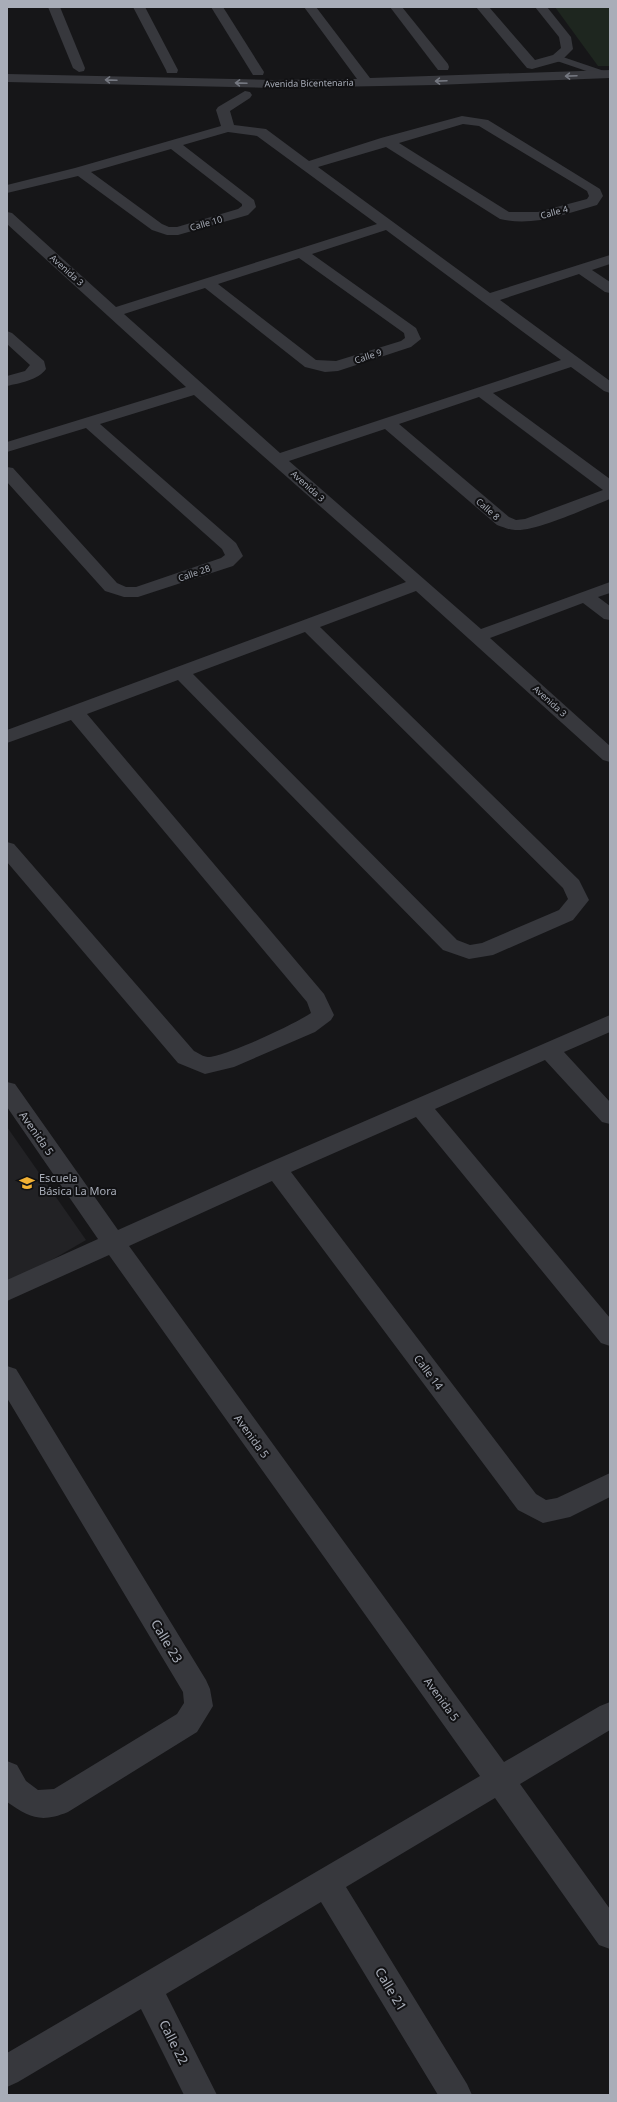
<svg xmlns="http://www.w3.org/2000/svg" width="617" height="2102" viewBox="0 0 617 2102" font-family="'Noto Sans',sans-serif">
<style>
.built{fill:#222225}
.green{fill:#1e261f}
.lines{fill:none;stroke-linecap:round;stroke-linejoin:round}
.service{fill:#37383d;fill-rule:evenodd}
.minor{fill:#37383d;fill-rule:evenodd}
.oneway{stroke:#757881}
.labels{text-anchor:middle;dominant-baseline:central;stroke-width:4;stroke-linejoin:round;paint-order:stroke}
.far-street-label{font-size:9px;fill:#a8adb8;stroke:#111113}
.street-label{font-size:11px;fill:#a8adb8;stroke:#111113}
.poi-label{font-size:11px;fill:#a8adb8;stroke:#111113;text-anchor:start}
.near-street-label{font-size:13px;fill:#a8adb8;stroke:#111113}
</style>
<rect width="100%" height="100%" fill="#161618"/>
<!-- built -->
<path class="built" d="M7,1127L86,1240L7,1286Z"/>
<!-- green -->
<path class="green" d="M555,7H610V66H598Z"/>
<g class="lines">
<!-- service -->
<path class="service" d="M554,56H560L610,73V76L604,77L554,60Z"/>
<!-- minor -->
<g class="minor">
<path d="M48,7H60L85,68L84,71L79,72L73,68Z"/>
<path d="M133,7H145L178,70L177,73H167L166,70Z"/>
<path d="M211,7H223L264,72L263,75H253Z"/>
<path d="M304,7H316L370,78L610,70V78L436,85L273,88L7,82V74L273,80L357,79Z"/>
<path d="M390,7H402L448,64L449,67L448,70H438Z"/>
<path d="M476,7H489L535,60L553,55L561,48L559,37L535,7H547L571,37L573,49L561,61L532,69L527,68Z"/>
<path d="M245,91L250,92L252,95L250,98L230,111L234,125L266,129L309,161L381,138L462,116L488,120L600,189L603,196L597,205C565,214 533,227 500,219L386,147L318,167L490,293L610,255V264L592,270L610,282V293L605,292L579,274L500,300L610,381V393L604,391L571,367L493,393L610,479V499C589,507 535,532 515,530C509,530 503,527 497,525L385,429L289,461L481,629L610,582V593L598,597L610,606V620L604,619L583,603L490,638L610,746V762L603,760L416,591L320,627L579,880L589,900L573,920L493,955L469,959L443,950L178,680L87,714L324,994L334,1015L331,1020L315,1032L234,1067L205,1074L178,1063L7,862V842L14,844L194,1051C198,1053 204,1057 208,1057C225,1057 297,1023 311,1013L307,1002L71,720L7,743V730L406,582L194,395L100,424L236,543L243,556L233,566L138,597H124L105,591L7,482V467L13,468L117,583L126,587H136L221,558L225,555L222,549L86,428L7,452V442L186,387L7,224V212L12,213L116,307L377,224L257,136L228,132L183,145L254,200L256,207L248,215L178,235H167L152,230L78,176L7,193V185L75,168L221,126L216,110L218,107ZM463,124L479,126L587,191L589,196L587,199L538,212H509L399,143ZM171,149L242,204V206L238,209L177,227H169L162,224L91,172ZM386,230L561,360L280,453L124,314L205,288L305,367L325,372L338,371L411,347L421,339L416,328L312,254ZM299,258L404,333L405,338L401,341L336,361L316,360L218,284ZM479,397L603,490L525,519L516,520L509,517L399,424ZM305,632L563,888L568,899L559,910L482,943L470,945L457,940L193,674Z"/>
<path d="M7,331L12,333L44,361L46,369C38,380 20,383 7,386V376L25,371L30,365L7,344Z"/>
<path d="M610,1015V1032L564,1052L610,1102V1124L602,1122L545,1060L435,1109L610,1318V1346L601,1343L416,1117L291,1172L536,1494L546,1500L557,1498L610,1473V1497L570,1517L543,1523L518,1510L272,1181L129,1246L504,1762L600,1706L610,1702V1730L520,1784L610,1909V1949L599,1945L495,1798L346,1887L467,2084L472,2095H438L321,1902L166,1994L217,2095H184L141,2009L18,2082L7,2087V2053L480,1776L109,1255L7,1301V1280L98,1239L7,1107V1082L15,1084L118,1230L268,1163Z"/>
<path d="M7,1366L16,1369L206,1680L210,1689L213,1706L197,1732L68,1812C41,1823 30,1818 7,1802V1761L17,1765L26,1781L38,1790L54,1789L177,1714L184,1703L183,1692L7,1398Z"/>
</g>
</g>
<!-- one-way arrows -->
<defs><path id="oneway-shaft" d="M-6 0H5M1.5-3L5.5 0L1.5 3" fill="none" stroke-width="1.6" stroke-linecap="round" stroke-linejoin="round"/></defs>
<g class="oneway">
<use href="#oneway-shaft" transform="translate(571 76) rotate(178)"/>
<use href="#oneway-shaft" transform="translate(111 80) rotate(-178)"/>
<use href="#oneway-shaft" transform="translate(441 81) rotate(178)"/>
<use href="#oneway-shaft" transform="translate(241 83) rotate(-178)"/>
</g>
<!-- icons -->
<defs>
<g id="school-bare" transform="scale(1.2)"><path d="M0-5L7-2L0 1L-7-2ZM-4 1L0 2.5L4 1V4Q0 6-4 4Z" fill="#f2b134" stroke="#111113" stroke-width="2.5" paint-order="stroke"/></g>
</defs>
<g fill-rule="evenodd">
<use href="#school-bare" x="27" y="1183"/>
</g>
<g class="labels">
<!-- far-street labels -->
<g class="far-street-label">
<text transform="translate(309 83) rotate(-1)">Avenida Bicentenaria</text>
<text transform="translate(554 212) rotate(-15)">Calle 4</text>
<text transform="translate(206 223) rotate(-16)">Calle 10</text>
<text transform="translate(67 270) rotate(42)">Avenida 3</text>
<text transform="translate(368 356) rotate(-18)">Calle 9</text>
<text transform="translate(308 486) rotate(42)">Avenida 3</text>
<text transform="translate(488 509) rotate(41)">Calle 8</text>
<text transform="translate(194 573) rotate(-19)">Calle 28</text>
<text transform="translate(550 701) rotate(42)">Avenida 3</text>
</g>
<!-- street labels -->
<g class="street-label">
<text transform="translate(37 1133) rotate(55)">Avenida 5</text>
<text transform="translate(429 1372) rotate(53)">Calle 14</text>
<text transform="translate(252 1436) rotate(54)">Avenida 5</text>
<text transform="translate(442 1699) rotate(54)">Avenida 5</text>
</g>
<!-- poi labels -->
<g class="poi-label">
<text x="39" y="1177">Escuela<tspan x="39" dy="13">Básica La Mora</tspan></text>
</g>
<!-- near-street labels -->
<g class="near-street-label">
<text transform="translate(167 1641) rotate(59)">Calle 23</text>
<text transform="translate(391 1989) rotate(59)">Calle 21</text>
<text transform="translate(174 2042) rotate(63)">Calle 22</text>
</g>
</g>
<!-- border -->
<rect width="617" height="2102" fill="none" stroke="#a8adb8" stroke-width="16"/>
</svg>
